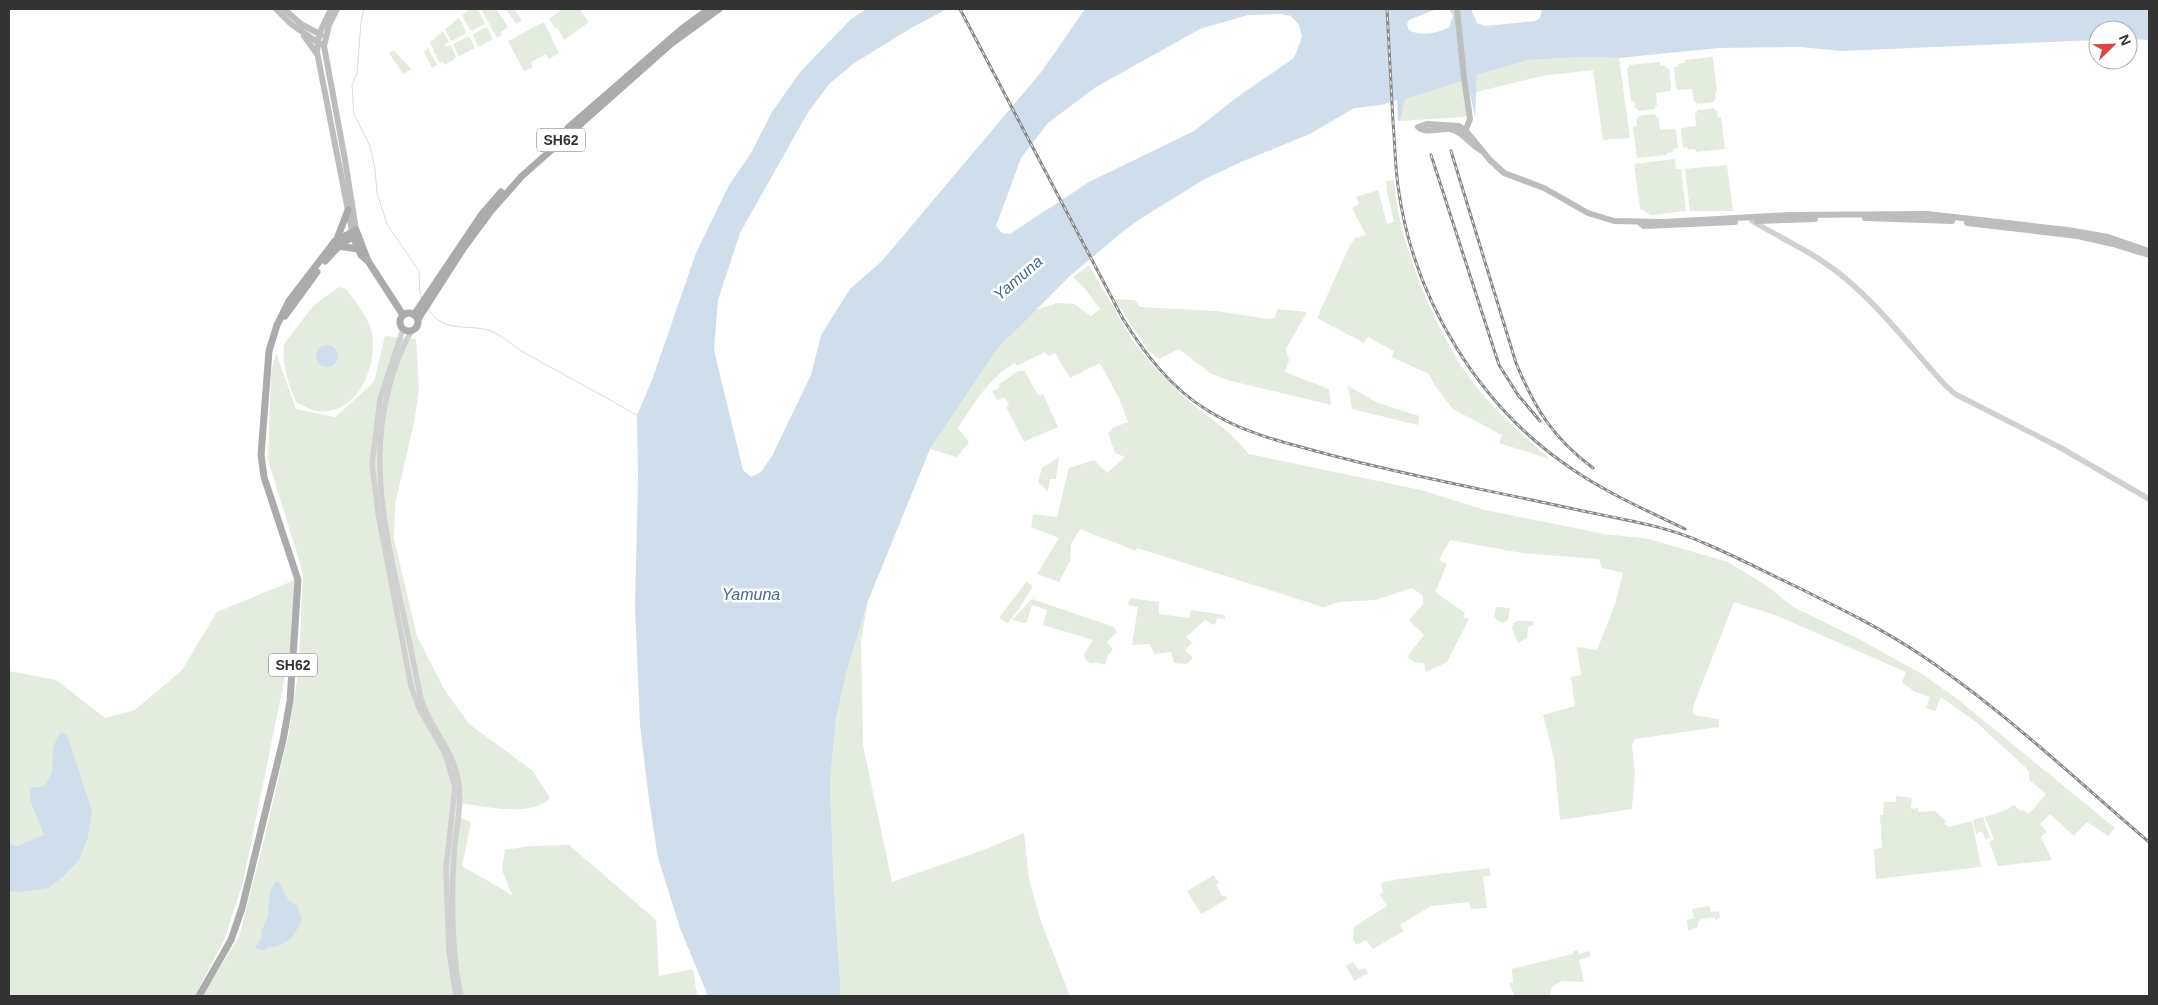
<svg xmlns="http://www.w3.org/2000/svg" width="2158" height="1005" viewBox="0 0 2158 1005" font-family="Arial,sans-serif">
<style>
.green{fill:#e4ebdf}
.water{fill:#d0deec;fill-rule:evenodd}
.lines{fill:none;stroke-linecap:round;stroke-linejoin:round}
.stream{stroke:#d0deec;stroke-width:1}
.tertiary{stroke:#d0d0d0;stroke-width:5.5}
.secondary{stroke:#bdbdbd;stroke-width:6}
.primary{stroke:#ababab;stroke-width:7}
.rail-casing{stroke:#888;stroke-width:3}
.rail{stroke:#fff;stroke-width:1;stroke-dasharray:4;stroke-linecap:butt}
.labels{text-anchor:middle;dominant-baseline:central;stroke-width:5;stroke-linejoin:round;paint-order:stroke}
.shield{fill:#fff;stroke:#707070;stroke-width:1}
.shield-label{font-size:14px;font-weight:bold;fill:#333}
.water-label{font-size:16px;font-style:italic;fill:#456c90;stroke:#fff}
</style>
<rect width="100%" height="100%" fill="#fff"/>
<!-- green -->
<g class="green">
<path d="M470,9H478L485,24L471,31L462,16Z"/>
<path d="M481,9H488L490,11L496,9L508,27L501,32L502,35L497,38Z"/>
<path d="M506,9H514L522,20L516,24Z"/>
<path d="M563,9H580L589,22L564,40L557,27L555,28L549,19Z"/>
<path d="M459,18L466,31L465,34L451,41L445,29Z"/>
<path d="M544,22L559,53L549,59L546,54L531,62L533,67L524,71L508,41Z"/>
<path d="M487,27L493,39L478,47L473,34Z"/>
<path d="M443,31L449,42L445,44V47L451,45L456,57L452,61L444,65L443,62L440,63L436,56L438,55L435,54L430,42Z"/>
<path d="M467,37L470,38L475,48L459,56L453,44Z"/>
<path d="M428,48L437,65L432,68L424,52Z"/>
<path d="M394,50L411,69L403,74L389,53Z"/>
<path d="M1585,57L1619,58L1630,138L1603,140L1593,70L1542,76L1476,92L1477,75L1529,60Z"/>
<path d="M1713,57L1717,92L1715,93L1716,99L1714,100V102L1697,104L1696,102H1694L1692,89L1678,90L1676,88L1674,67H1678V64L1685,63V60Z"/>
<path d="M1660,62V66H1666V69L1669,68L1671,89L1670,91L1656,93L1657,106H1655V109L1638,111L1637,108H1635L1634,101L1631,102L1627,68H1629V65Z"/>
<path d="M1468,80L1472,110L1464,117L1400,121L1404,99Z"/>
<path d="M1715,108V111H1717L1718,118L1721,117L1725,149L1696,152L1695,149L1688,150L1687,147L1683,148L1681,130L1682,128L1696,126L1695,113H1697V110Z"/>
<path d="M1655,114L1656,117H1658L1660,130L1674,129L1676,131L1678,148L1673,149L1674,152L1666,153V155L1637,158L1633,127L1637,126L1636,119H1638V116Z"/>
<path d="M1675,159L1676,169H1681L1686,211L1652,215L1640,209L1634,164Z"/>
<path d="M1727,165L1733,211H1690L1685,169Z"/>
<path d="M1394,180C1397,241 1437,335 1474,384C1496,412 1523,436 1550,459L1499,443L1502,435L1453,409L1435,386L1429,374L1392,357L1394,351L1368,337L1364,343L1317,318L1350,245L1355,238L1366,235L1352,208L1359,204L1356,197L1378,190L1387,224L1394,222L1387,192L1386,181Z"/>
<path d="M1089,265L1134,343L1157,370L1184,397L1227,431L1249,454L1421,490L1485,510L1604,534L1649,539L1728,562L1767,586L1793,607L1859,639L1922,674L1956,698L2115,828L2108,836L2087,822L2074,836L2050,814L2040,824L2047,832L2041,837L2052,860L1998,866L1989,842L1994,839L1985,817L2006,810L2014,805L2021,811L2023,810L2029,814L2046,794L2029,780V772L2025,767L1976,722L1941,697L1935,711L1926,708L1930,697L1915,692L1902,682L1906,672L1775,615L1734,602L1693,707V715L1719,719V727L1635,739L1632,745L1635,774L1632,809L1560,820L1554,758L1543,715L1575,706L1571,677L1581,675L1577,647L1597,650L1615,604L1623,573L1602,568L1599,559L1522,553L1450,540L1439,560L1447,564L1435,592L1465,613L1463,617L1469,619L1447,662L1426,672L1424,663L1414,662L1407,657L1424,635L1409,620L1423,604V596L1412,588L1375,600L1340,602L1323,607L1137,548L1136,551L1080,529L1071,544L1070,561L1059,582L1037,574L1059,538L1031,527L1033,514L1057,517L1069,468L1094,460L1107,473L1125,457L1115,453L1108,433L1112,430V428L1128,422L1120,400L1100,363L1070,378L1055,353L1048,356L1045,352L1017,366L1015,363C990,376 973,405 958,428L969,442L957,457L930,449L998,348L1035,310L1058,303L1074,304L1091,316L1100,309L1086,290L1073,277Z"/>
<path d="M339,287L346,289C357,304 371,320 373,339C375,371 356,416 317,411C310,410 303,405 296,402C289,385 281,363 284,344L314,305Z"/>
<path d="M1114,299L1135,300L1140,307L1216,311L1268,319L1275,318L1277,309L1307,312L1286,349L1289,360L1285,372L1329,389L1331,405L1227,380L1210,373L1179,349L1159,359L1148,350Z"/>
<path d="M385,336L416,339L419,389L414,423L395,504L394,539L417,636L444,689L469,724L533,771L550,798C530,818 485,806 459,803L455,815L471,822L462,866L512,895L502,870L505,850L530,846L569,845L656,920L659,976L693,969L697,996H202L239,937L264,840L289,732L299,667L303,573L268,460L271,373L276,353L296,409L335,417L374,382Z"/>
<path d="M1018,371H1025L1038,396L1043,394L1058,427L1024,442L1006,407L1009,405L1005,397L997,400L992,391L999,388L998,385Z"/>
<path d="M1348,386L1378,403L1419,416L1418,425L1352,409Z"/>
<path d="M1059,457L1056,479H1050L1048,491L1038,482L1042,468Z"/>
<path d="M295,580L292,642L243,882L224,940L195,996H9V671L56,680L105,718L135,710L182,670L217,612Z"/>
<path d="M1026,582L1033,586L1020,607L1008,623L999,618Z"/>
<path d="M1130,598L1159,602V614L1190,618L1191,610L1225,615V619L1217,618L1216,623L1213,625L1205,620L1186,637L1192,643L1185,650L1193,658L1187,664L1174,663L1171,652L1154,654L1150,644L1132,645L1138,607L1128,605Z"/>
<path d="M1032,599L1114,627L1117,632L1107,642L1113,650L1108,655L1105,665L1096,662L1090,663L1086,660L1084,654L1093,640L1043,625L1047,610L1032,605L1026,623L1012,620Z"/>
<path d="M868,601L861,641L863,745L892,882L986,849L1024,833L1029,879L1041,922L1070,996H841L834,890L830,782L836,719L846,674Z"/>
<path d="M1496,607L1510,608L1508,620L1503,623L1497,620L1494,616Z"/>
<path d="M1518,621H1533L1534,625L1528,627L1527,638L1518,643L1512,629L1513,623Z"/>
<path d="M1896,796L1912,798L1911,809L1918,808V812L1935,811L1946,821L1944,824L1949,827L1972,821L1981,867L1876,879L1874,849L1882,848L1880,815H1883L1884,802H1896Z"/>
<path d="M1983,817L1990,838L1986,840L1982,831L1976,834L1973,820Z"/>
<path d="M1489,868L1491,875L1483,877L1487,908L1471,909L1469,902L1431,906L1400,925L1404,931L1373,949L1366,940L1356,945L1353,939L1354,927L1387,906L1379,894L1383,893L1381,883L1399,879Z"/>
<path d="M1214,875L1219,883L1216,884L1222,896H1226L1227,899L1201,914L1187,891Z"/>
<path d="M1709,906L1711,912L1719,911L1720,917L1716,920L1714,917L1701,919L1698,922V927L1688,931L1687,920L1694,918L1692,909Z"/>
<path d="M1577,950L1579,954L1590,951L1591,956L1579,960L1584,982L1562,981L1552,987L1550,996H1515L1509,984L1513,982L1512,969L1573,954V951Z"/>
<path d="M1353,962L1359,970L1365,968L1368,973L1354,981L1346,966Z"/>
</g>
<!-- water -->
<g class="water">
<path d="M866,9H947L911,28L853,64L829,84L807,114L740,233L718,300L714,350L743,470L751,477L761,472L772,456L811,375L821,335L850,289L882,261L1042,71L1085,9H1437L1409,20L1407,24L1409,30C1420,37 1439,33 1449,27L1453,16L1449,9H1471L1477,23L1485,26L1535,21L1540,18L1542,9H2149V40L2128,39V30H2098V40L1842,51L1800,47L1719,48L1619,58L1585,57L1529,60L1477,75L1475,117L1467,80L1405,99L1400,121H1398L1397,100L1381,105L1354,108L1310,134L1241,162L1205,179L1140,219L1121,233L1071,275L998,348L930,449L868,601L846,674L836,719L830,782L834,890L841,996H708L680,928L658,858L649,800L640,725L635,606L638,480L637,415L652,380L696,253L729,185L751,153L772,112L800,72L851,19ZM1281,14L1291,16L1299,25L1302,37L1294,58L1240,95L1194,131L1089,182L1010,234L1002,233L996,226L1021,158L1048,123L1096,87L1200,29L1248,15Z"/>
<circle cx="327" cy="356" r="11"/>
<path d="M61,732L67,735L92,811L88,837L79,860L64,876L48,888L22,892L9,891V844L17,846L44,835L30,800V788L45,786C47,781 51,776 52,771C54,753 50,748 61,732Z"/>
<path d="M276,881L279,882L289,901L297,906L302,919C296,934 286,948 268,947L264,951L255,948L262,936L261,933L268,915L270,891Z"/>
</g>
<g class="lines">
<!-- stream -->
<g class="stream">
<path d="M364,9L361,22L357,73L352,85L354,114L370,146L375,169L377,193L387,224L419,271L420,293L422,298"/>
<path d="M428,308C443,336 471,322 493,332C504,337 514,347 525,353C562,374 601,394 638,416"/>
</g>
<!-- tertiary -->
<g class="tertiary">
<path d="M1752,221C1781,238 1814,253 1840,274C1880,306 1911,348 1945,385L1955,394L2061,448L2149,499"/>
<path d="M403,329L380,399L372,464L378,513L411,686L419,708L445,753L455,787L446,868L449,951L456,996"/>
<path d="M411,331C361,425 381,515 403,613C410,642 415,671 421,699C431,730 456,753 459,786C462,810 455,832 454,855C451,895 452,958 461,996"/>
</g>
<!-- secondary -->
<g class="secondary">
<path d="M276,9L291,24L320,44"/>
<path d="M284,9L301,24L321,35"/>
<path d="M331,9L319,34L317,52L352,231"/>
<path d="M337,9L329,25L324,46L345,160L356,230"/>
<path d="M1457,9L1464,78L1470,119L1465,132"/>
<path d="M304,36L317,54"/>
<path d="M1482,151C1470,145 1463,131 1449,129C1439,128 1426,134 1418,127L1427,124L1459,126L1466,131L1490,160L1504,173L1544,188L1588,213L1614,221L1664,222L1790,215L1927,214L2068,230L2108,237L2149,251"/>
<path d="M1865,218L1952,221"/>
<path d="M1757,221L1815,219"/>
<path d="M1640,223L1644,226L1735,222"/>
<path d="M1967,223L2078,236L2113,244L2149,255"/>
</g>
<!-- primary -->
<g class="primary">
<path d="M568,128L683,28L709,9"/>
<path d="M352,234L361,255L368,261L403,315"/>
<path d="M337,239L348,210"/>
<path d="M338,246L358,249"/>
<path d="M325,261L343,242L358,235"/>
<circle cx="409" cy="322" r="9"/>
<path d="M414,315L482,214L501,192"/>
<path d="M285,316L317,272"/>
<path d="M418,319L463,249L491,211L522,176L672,43L719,9"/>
<path d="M199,996L231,940L242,908L283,740L290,701L298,580L264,477L261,455L269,351L277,325L289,301L335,241L356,230L368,261"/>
</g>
<!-- rail casing -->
<g class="rail-casing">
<g id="rail">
<path d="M960,9L1123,319C1145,354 1171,388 1207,410C1243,433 1282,442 1323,453C1407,476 1493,491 1578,510C1620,519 1664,525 1704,543C1735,556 1765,572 1795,586C1835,606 1877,626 1915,651C1999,706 2073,777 2149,842"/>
<path d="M1387,9C1389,47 1391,84 1393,122C1395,144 1395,165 1398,186C1413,299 1479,408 1575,471C1609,494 1648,511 1685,529"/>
<path d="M1451,151L1516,363C1535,409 1553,438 1593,468"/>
<path d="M1431,155L1499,365L1518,395L1540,421"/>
</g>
</g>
<!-- rail -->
<use href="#rail" class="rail"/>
</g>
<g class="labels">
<!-- shield labels -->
<g class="shield">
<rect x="537" y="128.5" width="48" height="23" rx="4"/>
<rect x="269" y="653.5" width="48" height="23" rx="4"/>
</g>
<g class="shield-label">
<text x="561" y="140">SH62</text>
<text x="293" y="665">SH62</text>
</g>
<!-- water labels -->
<g class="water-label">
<text transform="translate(1018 278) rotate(-41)">Yamuna</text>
<text x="751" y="594">Yamuna</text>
</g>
</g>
<!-- border -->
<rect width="2158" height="1005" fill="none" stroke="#333333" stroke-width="20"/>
<!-- north arrow -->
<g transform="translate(2113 45) rotate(67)"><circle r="24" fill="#ffffff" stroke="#adadad"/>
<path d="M0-4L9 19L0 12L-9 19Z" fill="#da4744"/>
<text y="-8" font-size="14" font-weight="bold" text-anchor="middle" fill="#333333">N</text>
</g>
</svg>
